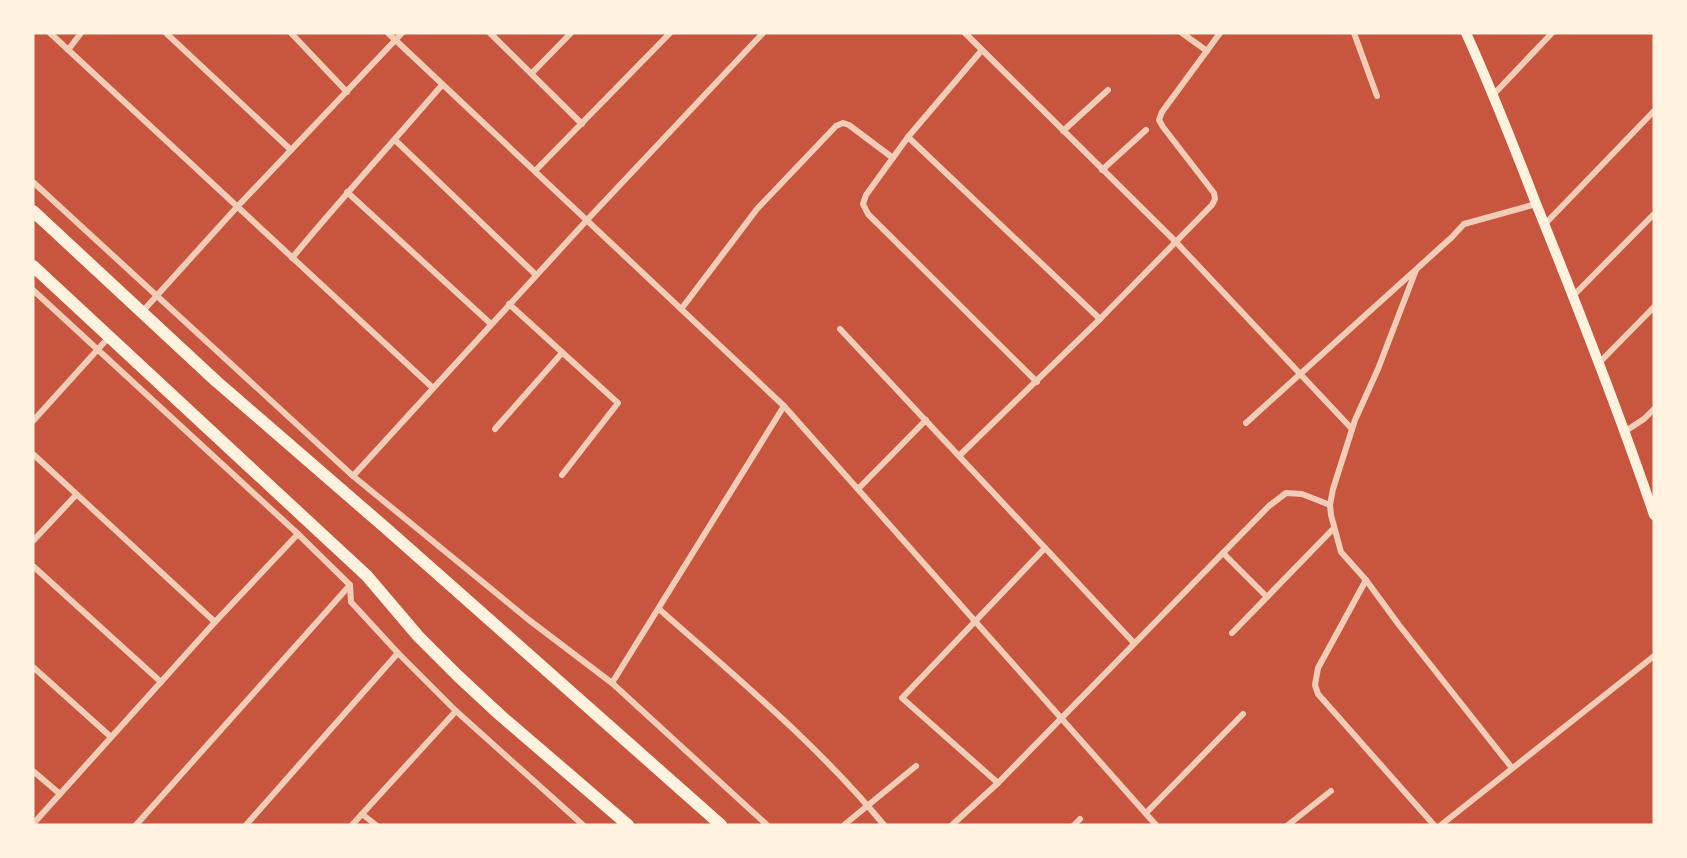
<svg xmlns="http://www.w3.org/2000/svg" width="1687" height="858" viewBox="0 0 1687 858" font-family="'IBM Plex Sans',sans-serif">
<style>
.lines{fill:none;stroke-linecap:round;stroke-linejoin:round}
.minor{stroke:#f1ccb7;stroke-width:6}
.secondary{stroke:#fff3e0;stroke-width:10}
.primary{stroke:#fff3e0;stroke-width:12}
</style>
<rect width="100%" height="100%" fill="#c8553d"/>
<g class="lines">
<!-- minor -->
<g class="minor">
<path d="M50,33L433,388"/>
<path d="M166,33L291,150"/>
<path d="M291,33L347,92"/>
<path d="M388,33L784,406L1156,825"/>
<path d="M490,33L582,124"/>
<path d="M965,33L1175,241L1352,429"/>
<path d="M1182,33L1207,51"/>
<path d="M1354,33L1377,96"/>
<path d="M68,50L81,33"/>
<path d="M982,50L908,137L866,195L863,204L868,214L1037,382"/>
<path d="M532,73L571,33"/>
<path d="M1494,94L1552,33"/>
<path d="M1063,131L1108,90"/>
<path d="M908,137L1100,319"/>
<path d="M395,140L536,275"/>
<path d="M1102,170L1146,130"/>
<path d="M535,171L670,33"/>
<path d="M33,182L353,476L529,620L612,683L767,825"/>
<path d="M347,192L491,324"/>
<path d="M1545,224L1654,111"/>
<path d="M292,258C341,199 392,143 442,85"/>
<path d="M1416,270L1378,369L1355,420L1333,489L1330,505L1331,515L1341,552L1366,580L1399,625L1512,768"/>
<path d="M33,290L298,534L350,585L351,602L398,653L456,711L583,825"/>
<path d="M1573,296L1654,214"/>
<path d="M509,304L618,403L562,475"/>
<path d="M682,308L757,209L836,126L843,123L849,125L893,158"/>
<path d="M142,312L237,207L402,33"/>
<path d="M840,329L1134,643"/>
<path d="M1599,363L1654,307"/>
<path d="M33,421L109,337"/>
<path d="M1246,423L1452,237L1464,224L1536,204"/>
<path d="M495,429L562,353"/>
<path d="M1624,432L1644,419L1654,409"/>
<path d="M33,454L215,622"/>
<path d="M959,456L1100,319L1212,205L1215,199L1214,193L1163,127L1159,120L1162,112L1220,33"/>
<path d="M353,476L587,220L763,33"/>
<path d="M858,489L926,420"/>
<path d="M33,541L76,495"/>
<path d="M1223,553L1267,597"/>
<path d="M33,566L161,682"/>
<path d="M1366,580L1318,668L1315,685L1318,694L1434,825"/>
<path d="M659,609C737,678 818,745 884,825"/>
<path d="M1232,633L1334,528"/>
<path d="M33,667L111,737"/>
<path d="M612,683L784,406"/>
<path d="M33,771L60,794"/>
<path d="M998,783L902,698L1045,548"/>
<path d="M1146,813L1243,714"/>
<path d="M362,814L376,825"/>
<path d="M33,824L215,622L298,534"/>
<path d="M136,825L350,585"/>
<path d="M246,825L398,653"/>
<path d="M352,825L456,711"/>
<path d="M844,825L916,766"/>
<path d="M952,825L998,783L1269,506L1286,493L1302,494L1330,505"/>
<path d="M1074,825L1080,819"/>
<path d="M1288,825L1331,791"/>
<path d="M1441,825L1654,656"/>
</g>
<!-- secondary -->
<path class="secondary" d="M1466,33C1491,88 1513,144 1535,201C1577,305 1618,409 1654,515"/>
<!-- primary -->
<g class="primary">
<path d="M33,211L216,381L388,530L721,825"/>
<path d="M33,266L367,576L418,636L458,676L500,715L628,825"/>
</g>
</g>
<!-- border -->
<rect width="1687" height="858" fill="none" stroke="#fff3e0" stroke-width="69"/>
</svg>
